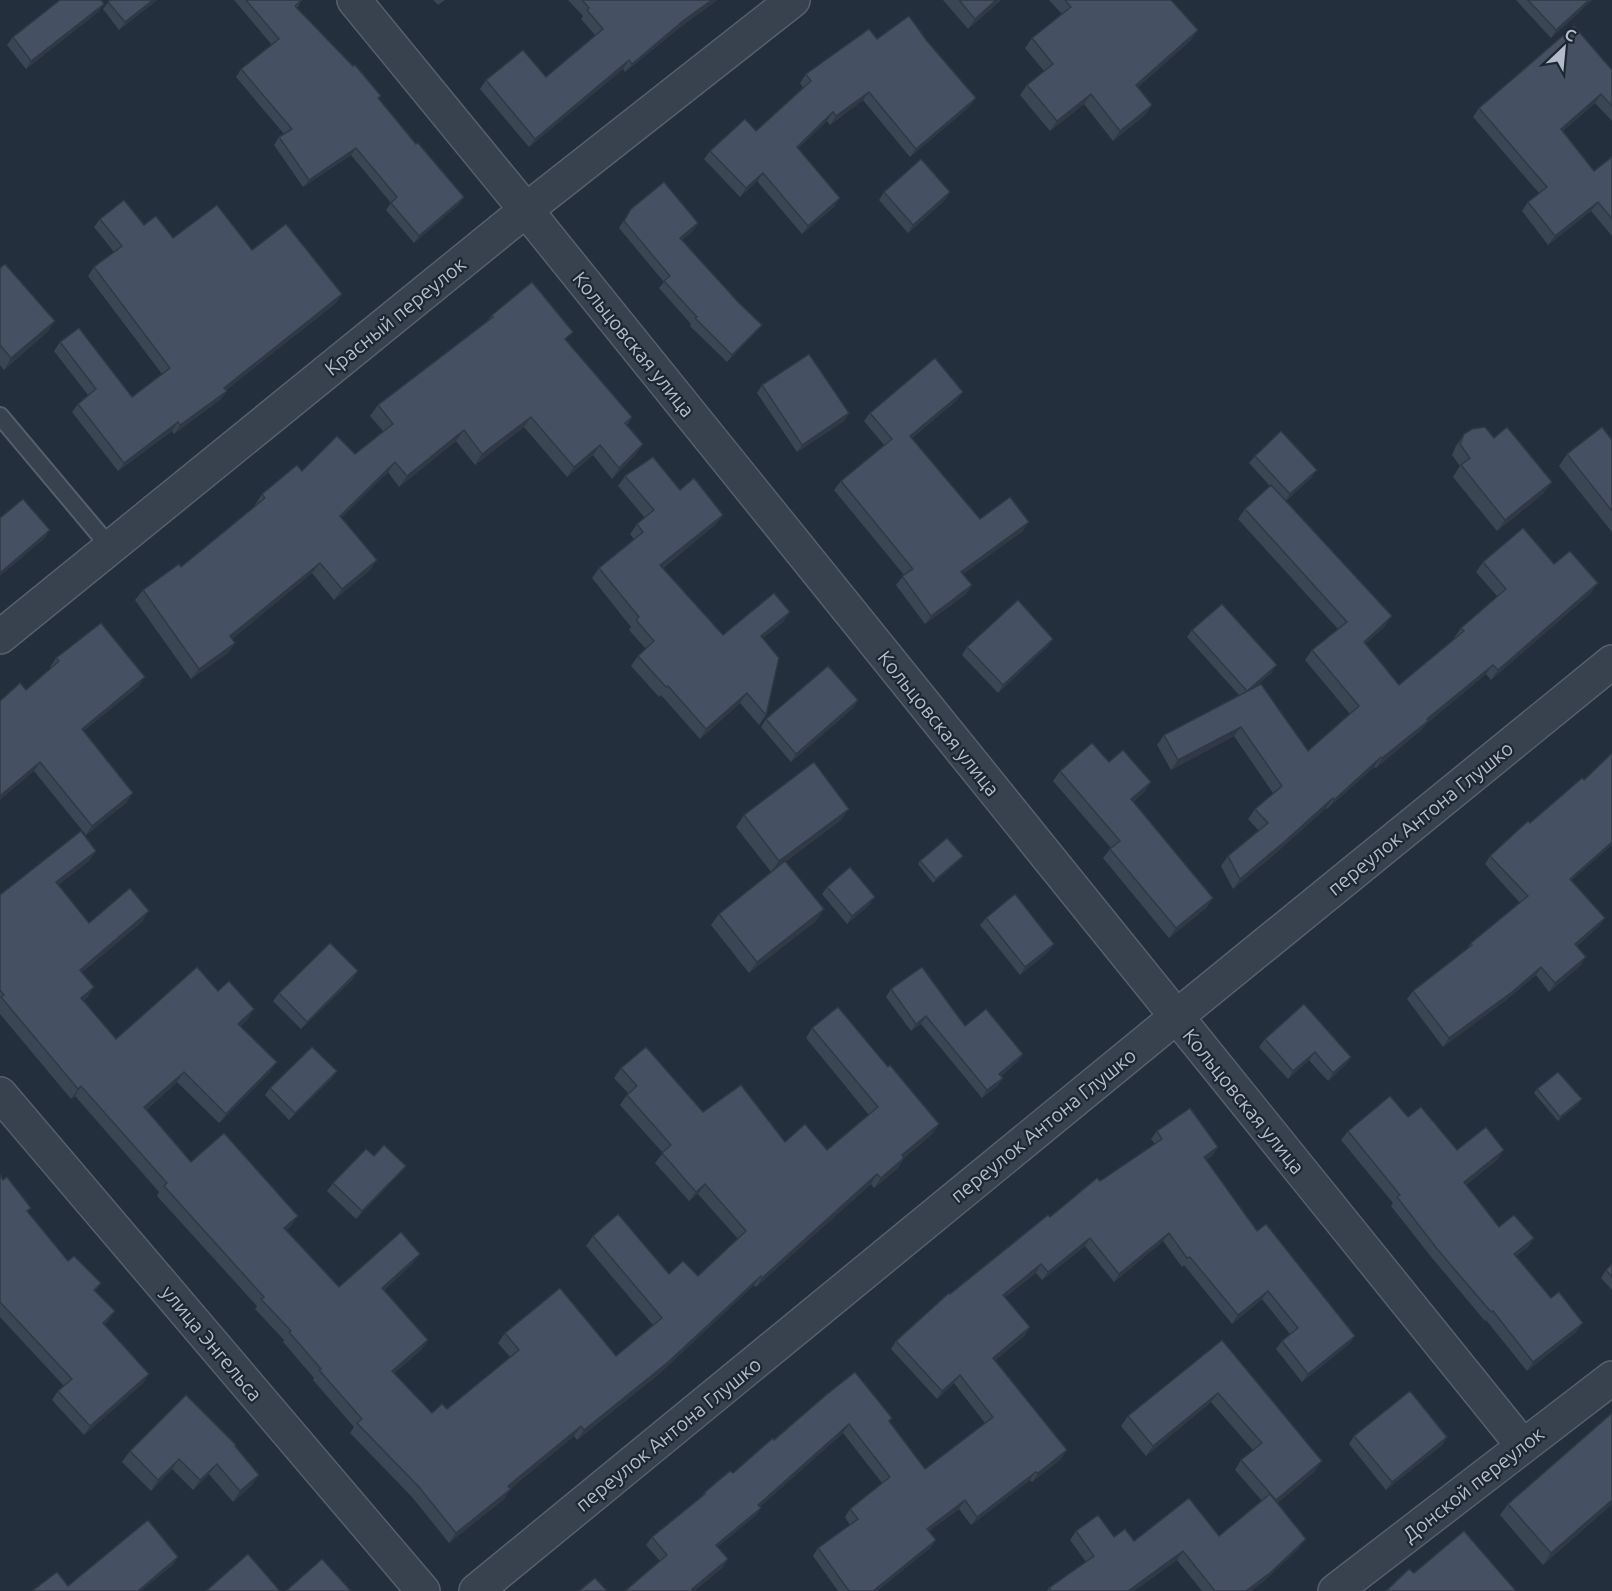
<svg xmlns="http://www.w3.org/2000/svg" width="1612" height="1591" viewBox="0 0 1612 1591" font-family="Ubuntu,sans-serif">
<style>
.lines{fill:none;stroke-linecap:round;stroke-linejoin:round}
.lane-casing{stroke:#565f6c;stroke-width:20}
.street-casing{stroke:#565f6c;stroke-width:36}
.lane{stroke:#38414e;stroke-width:16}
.street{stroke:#38414e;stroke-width:33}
.wall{fill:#3b4654}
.shaded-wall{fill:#303945}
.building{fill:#455162;stroke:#303945;stroke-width:1.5}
.labels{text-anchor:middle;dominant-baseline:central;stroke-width:4.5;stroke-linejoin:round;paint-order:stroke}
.street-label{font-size:20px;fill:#b4bcc9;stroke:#1d2633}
</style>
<rect width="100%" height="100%" fill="#242f3e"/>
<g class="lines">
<!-- lane casing -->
<g class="lane-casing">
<path id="lane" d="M0,416L110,547"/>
</g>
<!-- street casing -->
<g class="street-casing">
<g id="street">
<path d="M354,0L526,210L1523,1446"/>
<path d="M0,637L526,210L793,0"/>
<path d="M0,1094L423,1591"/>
<path d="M476,1591L1176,1017L1612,662"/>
<path d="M1335,1591L1612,1378"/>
</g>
</g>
<!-- lane -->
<use href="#lane" class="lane"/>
<!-- street -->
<use href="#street" class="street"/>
</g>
<!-- wall -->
<g class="wall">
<path d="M110,0H157L119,30L103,9Z"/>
<path d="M234,0H302L297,8L381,96L379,99L416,144L464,197L459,204L414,243L386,210L391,203L351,155L303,187L274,145L279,137L284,134L236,77L241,69L272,45Z"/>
<path d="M433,0H445L438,5Z"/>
<path d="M568,0H717L678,29L625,72L623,69L529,147L480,89L486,80L546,77L595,35L581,19L583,16Z"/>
<path d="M943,0H1001L968,29Z"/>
<path d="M1049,0H1171L1198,30L1191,40L1138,87L1152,105L1145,115L1113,141L1084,104L1050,131L1020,95L1027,85L1044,71L1025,48L1032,38L1062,14Z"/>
<path d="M1516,0H1592L1551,38Z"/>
<path d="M99,11L26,69L7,45L13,37Z"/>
<path d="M877,39L927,41L976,98L969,107L910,157L863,100L830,125L827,121L798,148L834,207L802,234L757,181L740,197L704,159L710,151L756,131L803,88L800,83L806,74Z"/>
<path d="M1612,70V121L1595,103L1563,131L1594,171L1612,157V236L1591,211L1548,245L1522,211L1528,202L1539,193L1473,117L1479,108Z"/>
<path d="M884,192H950L945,200L908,233L879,200Z"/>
<path d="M631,209L698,223L693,231L682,240L756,332L727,362L690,326L691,324L659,288L664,282L619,228Z"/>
<path d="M100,219L144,225L173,238L252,250L342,294L336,303L226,390L227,391L221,399L174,434L172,431L118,471L72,412L78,404L88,395L54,351L60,342L132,397L162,374L88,276L94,267L114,252L94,227Z"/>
<path d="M0,268L55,321L47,332L4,370L0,365Z"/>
<path d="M492,315L567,341L632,417L627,425L636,454L612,479L593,455L567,477L524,427L475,465L456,441L399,487L388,472L341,518L377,560L370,570L334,600L312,573L232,639L235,643L228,653L191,679L135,600L143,590L181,567L256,506L255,505L262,494L302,471L355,454L383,431L370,416L378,405L486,322Z"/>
<path d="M762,385L849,413L844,421L797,452L757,393Z"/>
<path d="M957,400L912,438L980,519L1023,531L963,574L972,585L966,594L925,624L896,585L904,575L834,490L841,481L884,445L864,421L870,413Z"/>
<path d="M1464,434L1494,438L1544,493L1497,531L1453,477L1460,466L1452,455L1456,446Z"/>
<path d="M1612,440V532L1559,466L1567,454Z"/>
<path d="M1255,456L1312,477L1286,501L1385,626L1365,644L1399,685L1455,639L1454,638L1461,628L1498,597L1476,572L1483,562L1554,564L1591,593L1491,680L1486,674L1426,724L1421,730L1376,768L1374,767L1327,809L1326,808L1277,852L1233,889L1221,866L1228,856L1259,831L1248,819L1255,809L1273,793L1234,736L1171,770L1157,745L1164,735L1239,695L1187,637L1192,630L1272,672L1256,686L1308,751L1350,714L1305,660L1312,650L1338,629L1238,519L1245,509L1270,486L1249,463Z"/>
<path d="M625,476L680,490L723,515L716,524L663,568L723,635L783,622L763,638L766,715L759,725L740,703L700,739L661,695L659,697L631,666L638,656L646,649L629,630L631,627L592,578L599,568L634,539L630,534L637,524L645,518L618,486Z"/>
<path d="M1053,639L1048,646L998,693L962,655L967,647Z"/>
<path d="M56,658L139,686L83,731L127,802L86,835L34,771L26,690L51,668L50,667Z"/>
<path d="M858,700L853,708L791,762L761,727L766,719Z"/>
<path d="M1109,762L1151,782L1144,792L1133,802L1213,898L1206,908L1169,938L1103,858L1111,848L1053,781L1060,771Z"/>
<path d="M1584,780L1572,881L1605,918L1599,926L1577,946L1580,966L1549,992L1536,975L1506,1000L1443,1047L1407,999L1413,991L1466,950L1471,943L1520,903L1485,864L1490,856Z"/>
<path d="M744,815L841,820L785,862L816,921L749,973L711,925L719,914L771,872L736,827Z"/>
<path d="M963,856L960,860L933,883L918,864L920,861Z"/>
<path d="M90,860L58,885L89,923L143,921L82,972L88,997L83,1001L116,1039L218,991L248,1019L240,1026L270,1072L219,1123L177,1082L146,1110L191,1162L291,1226L286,1230L339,1287L413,1263L384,1290L428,1340L421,1350L394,1373L432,1413L447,1409L510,1357L498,1343L505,1333L616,1356L653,1325L586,1246L593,1236L669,1274L698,1276L738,1239L698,1194L689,1201L655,1163L663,1153L620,1105L628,1093L614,1078L621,1068L703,1112L785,1142L827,1150L869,1115L806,1038L812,1028L888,1067L939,1124L932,1134L904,1158L898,1168L874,1188L871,1184L756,1287L754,1285L660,1373L577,1440L574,1436L510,1489L504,1499L449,1543L412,1497L350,1433L354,1427L313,1380L314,1378L283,1342L284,1340L255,1309L257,1306L157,1196L159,1192L75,1096L71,1099L0,1014V895Z"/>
<path d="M827,887L870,904L847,924L822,894Z"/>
<path d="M986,918L1054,944L1049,951L1020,975L980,925Z"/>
<path d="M353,979L301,1029L273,1001L279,993Z"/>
<path d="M891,989L965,1026L1023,1054L1018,1061L1001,1076L1003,1078L997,1086L982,1098L921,1024L911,1031L886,997Z"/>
<path d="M1265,1039L1351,1057L1346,1064L1328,1081L1309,1060L1288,1079L1259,1047Z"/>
<path d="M337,1071L331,1079L289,1120L265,1095L270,1088Z"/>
<path d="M1537,1089L1582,1099L1579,1103L1558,1121L1534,1093Z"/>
<path d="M1408,1117L1457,1150L1498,1159L1466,1185L1499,1227L1534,1238L1528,1247L1516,1256L1576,1332L1527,1371L1486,1320L1485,1321L1432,1258L1391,1206L1393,1203L1341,1140L1348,1131Z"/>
<path d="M1157,1131L1218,1147L1212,1156L1206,1160L1257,1231L1355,1336L1349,1344L1302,1382L1276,1349L1282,1341L1290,1334L1262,1299L1232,1324L1184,1265L1182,1267L1163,1241L1114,1282L1085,1246L1042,1280L1036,1273L1005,1297L1030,1327L1024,1336L995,1360L1061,1459L1032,1482L1030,1480L971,1525L959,1509L929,1531L936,1540L930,1548L877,1591H838L813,1556L818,1548L850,1525L845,1517L850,1509L882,1483L843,1433L760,1506L761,1508L755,1516L717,1547L728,1559L722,1568L694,1591L660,1561L646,1545L652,1537L700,1498L705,1492L733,1473L774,1440L826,1395L890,1422L925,1469L985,1423L954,1383L937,1399L891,1349L896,1341L950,1294L1050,1217L1155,1144L1151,1139Z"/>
<path d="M374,1156L406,1166L400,1173L356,1219L327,1191L333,1183Z"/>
<path d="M0,1175L28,1213L68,1261L101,1283L95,1291L109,1320L104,1325L149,1374L143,1383L84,1435L52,1400L58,1391L64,1386L0,1317Z"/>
<path d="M1612,1264V1290L1601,1278L1606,1270Z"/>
<path d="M1222,1340L1315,1471L1277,1503L1299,1548L1264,1581L1251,1591H1202L1177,1560L1134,1591H1047L1049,1588L1086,1562L1070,1540L1076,1531L1134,1541L1219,1536L1262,1501L1235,1470L1241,1460L1253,1450L1211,1402L1146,1456L1121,1426L1128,1416Z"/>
<path d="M1612,1413V1504L1543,1565L1500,1515L1508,1504Z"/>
<path d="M1354,1436L1447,1437L1442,1445L1386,1490L1349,1444Z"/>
<path d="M235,1446L252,1485L233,1502L209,1474L193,1490L172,1469L151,1491L122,1462L130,1451Z"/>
</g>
<!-- shaded-wall -->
<g class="shaded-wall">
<path d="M153,0H157L119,30L125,22Z"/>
<path d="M712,0H717L678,29L625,72L632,64L684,20Z"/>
<path d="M996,0H1001L968,29L975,19Z"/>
<path d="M1589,0H1592L1551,38L1556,30Z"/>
<path d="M104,4L99,11L26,69L31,61Z"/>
<path d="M1198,30L1191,40L1129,95L1136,85Z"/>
<path d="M629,60L623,69L529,147L535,139Z"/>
<path d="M869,92L863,100L830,125L836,116Z"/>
<path d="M1091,94L1084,104L1050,131L1057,121Z"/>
<path d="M1601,94L1595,103L1555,138L1561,129Z"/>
<path d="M976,98L969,107L910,157L916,149Z"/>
<path d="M1152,105L1145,115L1113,141L1120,131Z"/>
<path d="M833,112L827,121L790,155L797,147Z"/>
<path d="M356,148L351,155L303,187L309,180Z"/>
<path d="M763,173L757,181L740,197L746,188Z"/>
<path d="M950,192L945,200L908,233L913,225Z"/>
<path d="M464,197L459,204L414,243L419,236Z"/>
<path d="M840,198L834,207L802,234L808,226Z"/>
<path d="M1598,202L1591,211L1548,245L1555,236Z"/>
<path d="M698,223L693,231L675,246L680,238Z"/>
<path d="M342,294L336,303L218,396L224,388Z"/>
<path d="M55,321L47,332L4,370L11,358Z"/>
<path d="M762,325L756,332L727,362L732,355Z"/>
<path d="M227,391L221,399L174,434L180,425Z"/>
<path d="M963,392L957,400L904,444L910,436Z"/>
<path d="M849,413L844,421L797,452L802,445Z"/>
<path d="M531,417L524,427L475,465L482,454Z"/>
<path d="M178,422L172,431L118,471L124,463Z"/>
<path d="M464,430L456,441L399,487L407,476Z"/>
<path d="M643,444L636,454L612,479L619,468Z"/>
<path d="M600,445L593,455L567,477L574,467Z"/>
<path d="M395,462L388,472L333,526L340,516Z"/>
<path d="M1317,470L1312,477L1284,502L1290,494Z"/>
<path d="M1552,482L1544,493L1497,531L1505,520Z"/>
<path d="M723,515L716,524L653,575L660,565Z"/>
<path d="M1029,522L1023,531L955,580L961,572Z"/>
<path d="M50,530L45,538L0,576V573Z"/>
<path d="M377,560L370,570L334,600L342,589Z"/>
<path d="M320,563L312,573L223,646L230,636Z"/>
<path d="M1598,583L1591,593L1491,680L1498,670Z"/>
<path d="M972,585L966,594L925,624L931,616Z"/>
<path d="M790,612L783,622L754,645L761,636Z"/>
<path d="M1392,616L1385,626L1357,652L1364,642Z"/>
<path d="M1053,639L1048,646L998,693L1003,685Z"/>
<path d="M235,643L228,653L191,679L199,669Z"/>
<path d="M1277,665L1272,672L1242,699L1247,691Z"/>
<path d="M1493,665L1486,674L1426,724L1421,730L1376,768L1382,758L1427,719Z"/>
<path d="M145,677L139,686L75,738L82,729Z"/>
<path d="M747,693L740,703L700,739L706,729Z"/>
<path d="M858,700L853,708L791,762L796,754Z"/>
<path d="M1241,727L1234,736L1171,770L1178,760Z"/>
<path d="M1381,757L1374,767L1327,809L1334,800Z"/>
<path d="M40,762L34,771L0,800V796Z"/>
<path d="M1151,782L1144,792L1124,809L1131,799Z"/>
<path d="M133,793L127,802L86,835L92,826Z"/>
<path d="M1333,798L1326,808L1277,852L1233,889L1240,879Z"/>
<path d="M849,809L841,820L771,872L779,861Z"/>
<path d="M1612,842V845L1564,887L1570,879Z"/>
<path d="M96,851L90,860L50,892L56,882Z"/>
<path d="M963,856L960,860L933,883L936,879Z"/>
<path d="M875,897L870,904L847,924L852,916Z"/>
<path d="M1213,898L1206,908L1169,938L1176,928Z"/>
<path d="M824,909L816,921L749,973L757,962Z"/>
<path d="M149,911L143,921L73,980L80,970Z"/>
<path d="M1605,918L1599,926L1569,952L1575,944Z"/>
<path d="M1054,944L1049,951L1020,975L1025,967Z"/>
<path d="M1586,957L1580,966L1549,992L1555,983Z"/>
<path d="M1541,967L1536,975L1506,1000L1443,1047L1449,1038Z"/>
<path d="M358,971L353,979L301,1029L307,1022Z"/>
<path d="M94,987L88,997L75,1008L81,998Z"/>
<path d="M254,1009L248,1019L231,1033L238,1024Z"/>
<path d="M926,1016L921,1024L911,1031L916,1024Z"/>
<path d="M1315,1052L1309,1060L1288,1079L1293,1071Z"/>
<path d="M1023,1054L1018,1061L994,1081L999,1074Z"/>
<path d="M1351,1057L1346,1064L1328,1081L1333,1073Z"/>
<path d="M277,1062L270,1072L219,1123L226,1114Z"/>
<path d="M337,1071L331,1079L289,1120L295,1113Z"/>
<path d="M184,1072L177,1082L137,1117L144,1107Z"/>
<path d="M1003,1078L997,1086L982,1098L987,1090Z"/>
<path d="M81,1086L75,1096L71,1099L78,1089Z"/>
<path d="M1582,1099L1579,1103L1558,1121L1560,1117Z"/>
<path d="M939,1124L932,1134L895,1165L902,1155Z"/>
<path d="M1218,1147L1212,1156L1198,1166L1204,1157Z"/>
<path d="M1504,1150L1498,1159L1458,1191L1464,1182Z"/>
<path d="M904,1158L898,1168L874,1188L881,1178Z"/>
<path d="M406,1166L400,1173L356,1219L362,1211Z"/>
<path d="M877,1174L871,1184L756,1287L762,1278Z"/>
<path d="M705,1184L698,1194L689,1201L696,1192Z"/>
<path d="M298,1216L291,1226L278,1238L284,1228Z"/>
<path d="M1169,1233L1163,1241L1114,1282L1119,1274Z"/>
<path d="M1090,1238L1085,1246L1042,1280L1048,1272Z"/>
<path d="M1534,1238L1528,1247L1508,1263L1514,1254Z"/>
<path d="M420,1254L413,1263L376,1297L382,1288Z"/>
<path d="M1041,1264L1036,1273L997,1303L1003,1295Z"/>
<path d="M761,1276L754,1285L660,1373L577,1440L584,1430Z"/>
<path d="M1268,1291L1262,1299L1232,1324L1238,1315Z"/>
<path d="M115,1311L109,1320L97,1332L103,1323Z"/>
<path d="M1583,1323L1576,1332L1527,1371L1533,1362Z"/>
<path d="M1030,1327L1024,1336L988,1367L993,1358Z"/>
<path d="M1355,1336L1349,1344L1302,1382L1308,1374Z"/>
<path d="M428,1340L421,1350L385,1380L392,1371Z"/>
<path d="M149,1374L143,1383L84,1435L90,1426Z"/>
<path d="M960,1375L954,1383L937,1399L942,1391Z"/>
<path d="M1218,1393L1211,1402L1146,1456L1153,1446Z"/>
<path d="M849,1424L843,1433L753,1513L758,1505Z"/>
<path d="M581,1426L574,1436L502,1496L508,1486Z"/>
<path d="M1447,1437L1442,1445L1386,1490L1392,1482Z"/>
<path d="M1067,1450L1061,1459L1032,1482L1038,1473Z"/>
<path d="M179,1459L172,1469L151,1491L158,1480Z"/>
<path d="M1322,1461L1315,1471L1270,1510L1276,1500Z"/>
<path d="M217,1464L209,1474L193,1490L200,1480Z"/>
<path d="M1036,1472L1030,1480L971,1525L977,1517Z"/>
<path d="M259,1475L252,1485L233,1502L240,1491Z"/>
<path d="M511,1489L504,1499L449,1543L456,1533Z"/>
<path d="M965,1500L959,1509L921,1537L927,1529Z"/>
<path d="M1612,1500V1504L1543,1565L1551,1553Z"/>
<path d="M761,1508L755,1516L710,1553L716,1545Z"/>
<path d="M1306,1539L1299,1548L1264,1581L1251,1591H1246Z"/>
<path d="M936,1540L930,1548L877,1591H873Z"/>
<path d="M1183,1551L1177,1560L1134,1591H1128Z"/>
<path d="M178,1557L173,1565L141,1591H138Z"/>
<path d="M728,1559L722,1568L694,1591L692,1589Z"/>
</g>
<!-- building -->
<g class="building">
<path d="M60,0H101L104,4L31,61L13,37Z"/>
<path d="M110,0H153L125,22L108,2Z"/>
<path d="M246,0H302L295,6L353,66L355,65L381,96L378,98L416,144L418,143L464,197L419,236L391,203L397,197L356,148L309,180L279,137L292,129L241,69L279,39Z"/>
<path d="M582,0H712L684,20L632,64L629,60L535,139L486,80L523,50L546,77L603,29L587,10L589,8Z"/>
<path d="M959,0H996L975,19Z"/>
<path d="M1065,0H1171L1198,30L1136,85L1152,105L1120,131L1091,94L1057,121L1027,85L1053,64L1032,38L1071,7Z"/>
<path d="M1528,0H1589L1556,30Z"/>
<path d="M909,16L927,41L976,98L916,149L869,92L836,116L833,112L797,147L840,198L808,226L763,173L746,188L710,151L745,119L756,131L811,81L806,74L869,29L877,39Z"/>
<path d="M1574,26L1612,70V106L1601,94L1561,129L1594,171L1612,157V219L1598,202L1555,236L1528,202L1547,187L1479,108Z"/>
<path d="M921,159L950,192L913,225L884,192Z"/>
<path d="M664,182L698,223L680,238L739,303L762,325L732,355L695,318L697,317L664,281L670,276L624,221L631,209Z"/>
<path d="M124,200L144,225L156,216L173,238L217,205L252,250L286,224L342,294L224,388L227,391L180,425L178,422L124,463L78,404L96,389L60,342L79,328L132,397L170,368L94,267L122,246L100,219Z"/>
<path d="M5,264L55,321L11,358L0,345V268Z"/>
<path d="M532,282L573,332L565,339L632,417L625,423L643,444L619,468L600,445L574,467L531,417L482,454L464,430L407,476L395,462L340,516L377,560L342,589L320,563L230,636L235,643L199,669L143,590L179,564L181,567L265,498L262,494L297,465L302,471L337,436L355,454L393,424L378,405L493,317L492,315Z"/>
<path d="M809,354L849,413L802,445L762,385Z"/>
<path d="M935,358L963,392L910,436L980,519L1010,497L1029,522L961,572L972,585L931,616L902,576L913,569L841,481L892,439L870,413Z"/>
<path d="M1485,427L1494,438L1507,427L1552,482L1505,520L1461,465L1470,458L1460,444L1464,434L1472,429Z"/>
<path d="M1602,427L1612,440V511L1567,454Z"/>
<path d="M1281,431L1317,470L1290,494L1255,456Z"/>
<path d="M653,457L680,490L694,478L723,515L660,565L723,635L774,593L790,612L761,636L779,658L766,715L747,693L706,729L668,686L666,687L638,656L654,641L636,620L639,617L599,568L643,532L637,524L654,510L625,476Z"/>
<path d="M1271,485L1392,616L1364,642L1399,685L1464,631L1461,628L1506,589L1483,562L1523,528L1554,564L1570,551L1598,583L1498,670L1493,665L1427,719L1428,721L1382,758L1381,757L1334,800L1333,798L1284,842L1240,879L1228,856L1268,823L1255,809L1282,786L1241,727L1178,760L1164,735L1261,684L1308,751L1359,706L1312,650L1347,622L1245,509Z"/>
<path d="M23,499L50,530L0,573V518Z"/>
<path d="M1018,600L1053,639L1003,685L967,647Z"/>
<path d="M1222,604L1277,665L1247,691L1192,630Z"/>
<path d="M101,623L145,677L82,729L133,793L92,826L40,762L0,796V701L20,683L26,690L59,661L56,658Z"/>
<path d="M828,666L858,700L796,754L766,719Z"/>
<path d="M1092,743L1109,762L1123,750L1151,782L1131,799L1213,898L1176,928L1110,849L1120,841L1060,771Z"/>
<path d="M1612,753V842L1570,879L1605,918L1575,944L1586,957L1555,983L1541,967L1512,992L1449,1038L1413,991L1472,945L1471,943L1528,896L1490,856L1528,821L1530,823L1582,778L1584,780Z"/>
<path d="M814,762L849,809L779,861L744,815Z"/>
<path d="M81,831L96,851L56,882L89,923L130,888L149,911L80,970L94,987L81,998L116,1039L197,967L218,991L229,981L254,1009L238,1024L277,1062L226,1114L184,1072L144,1107L191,1162L224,1133L298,1216L284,1228L339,1287L401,1232L420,1254L382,1288L428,1340L392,1371L432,1413L442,1404L447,1409L519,1350L505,1333L560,1288L616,1356L662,1318L593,1236L618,1214L669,1274L683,1261L698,1276L746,1231L705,1184L696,1192L662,1153L671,1145L627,1095L637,1086L621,1068L646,1047L703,1112L741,1085L785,1142L805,1124L827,1150L878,1107L812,1028L838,1007L888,1067L890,1065L939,1124L902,1155L904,1158L881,1178L877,1174L762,1278L761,1276L667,1363L584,1430L581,1426L508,1486L511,1489L456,1533L419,1487L357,1423L362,1419L319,1370L321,1369L289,1332L291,1331L261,1299L264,1297L164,1186L167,1183L81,1086L78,1089L1,997L4,995L0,990V895Z"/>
<path d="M947,838L963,856L936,879L920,861Z"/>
<path d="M785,861L824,909L757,962L719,914Z"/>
<path d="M850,867L875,897L852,916L827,887Z"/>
<path d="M1015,894L1054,944L1025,967L986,918Z"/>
<path d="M330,943L358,971L307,1022L279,993Z"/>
<path d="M922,967L965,1026L986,1009L1023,1054L999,1074L1003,1078L987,1090L926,1016L916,1024L891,989Z"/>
<path d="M1304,1004L1351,1057L1333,1073L1315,1052L1293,1071L1265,1039Z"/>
<path d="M312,1047L337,1071L295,1113L270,1088Z"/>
<path d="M1558,1072L1582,1099L1560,1117L1537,1089Z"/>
<path d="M1390,1096L1408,1117L1421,1107L1457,1150L1486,1127L1504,1150L1464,1182L1499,1227L1514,1215L1534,1238L1514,1254L1551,1298L1559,1292L1583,1323L1533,1362L1493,1311L1491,1312L1438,1250L1397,1197L1400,1195L1348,1131Z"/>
<path d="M1190,1108L1218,1147L1204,1157L1257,1231L1266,1224L1355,1336L1308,1374L1282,1341L1298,1328L1268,1291L1238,1315L1190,1257L1187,1258L1169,1233L1119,1274L1090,1238L1048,1272L1041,1264L1003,1295L1030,1327L993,1358L1067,1450L1038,1473L1036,1472L977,1517L965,1500L927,1529L936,1540L873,1591H849L818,1548L858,1519L850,1509L890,1477L849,1424L758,1505L761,1508L716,1545L728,1559L692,1589L693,1591H625L667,1555L652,1537L705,1494V1492L730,1471L733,1473L773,1438L774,1440L826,1395L855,1372L892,1418L889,1421L925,1469L993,1417L960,1375L942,1391L896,1341L949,1293L950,1294L1048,1215L1050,1217L1097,1178L1100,1181L1162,1139L1157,1131Z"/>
<path d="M384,1145L406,1166L362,1211L333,1183L366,1149L374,1156Z"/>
<path d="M0,1175L3,1180L7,1177L31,1208L27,1211L68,1261L74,1256L101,1283L94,1290L115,1311L103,1323L149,1374L90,1426L58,1391L72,1379L0,1302Z"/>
<path d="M1612,1264V1277L1606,1270Z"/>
<path d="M1222,1340L1322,1461L1276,1500L1241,1460L1262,1443L1218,1393L1153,1446L1128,1416Z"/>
<path d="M1410,1391L1447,1437L1392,1482L1354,1436Z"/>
<path d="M186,1395L236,1445L235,1446L259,1475L240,1491L217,1464L200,1480L179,1459L158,1480L130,1451Z"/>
<path d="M1612,1413V1500L1551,1553L1508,1504Z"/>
<path d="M1270,1494L1306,1539L1271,1572L1246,1591H1215L1183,1551L1128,1591H1051L1049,1588L1094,1556L1076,1531L1098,1515L1114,1537L1125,1529L1134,1541L1189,1498L1219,1536Z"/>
<path d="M148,1520L178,1557L138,1591H32L57,1572L68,1586Z"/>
<path d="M1464,1531L1516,1591H1386L1409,1569L1414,1573Z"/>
<path d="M248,1554L280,1591H206Z"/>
<path d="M322,1559L351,1591H286Z"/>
<path d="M595,1578L607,1591H579Z"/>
</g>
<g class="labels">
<!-- street labels -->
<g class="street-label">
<text transform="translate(395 316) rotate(-39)">Красный переулок</text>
<text transform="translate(634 344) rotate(51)">Кольцовская улица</text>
<text transform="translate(939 723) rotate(51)">Кольцовская улица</text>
<text transform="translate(1420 818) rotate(-39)">переулок Антона Глушко</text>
<text transform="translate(1244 1101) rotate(51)">Кольцовская улица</text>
<text transform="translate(1043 1125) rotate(-39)">переулок Антона Глушко</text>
<text transform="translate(212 1343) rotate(50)">улица Энгельса</text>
<text transform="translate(668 1434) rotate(-39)">переулок Антона Глушко</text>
<text transform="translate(1473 1484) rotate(-38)">Донской переулок</text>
</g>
</g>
<!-- north arrow -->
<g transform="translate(1564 48) rotate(26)" stroke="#1d2633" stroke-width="4.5" paint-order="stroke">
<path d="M0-4.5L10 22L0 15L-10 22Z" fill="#b4bcc9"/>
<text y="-9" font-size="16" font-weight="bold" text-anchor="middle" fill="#b4bcc9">С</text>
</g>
</svg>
